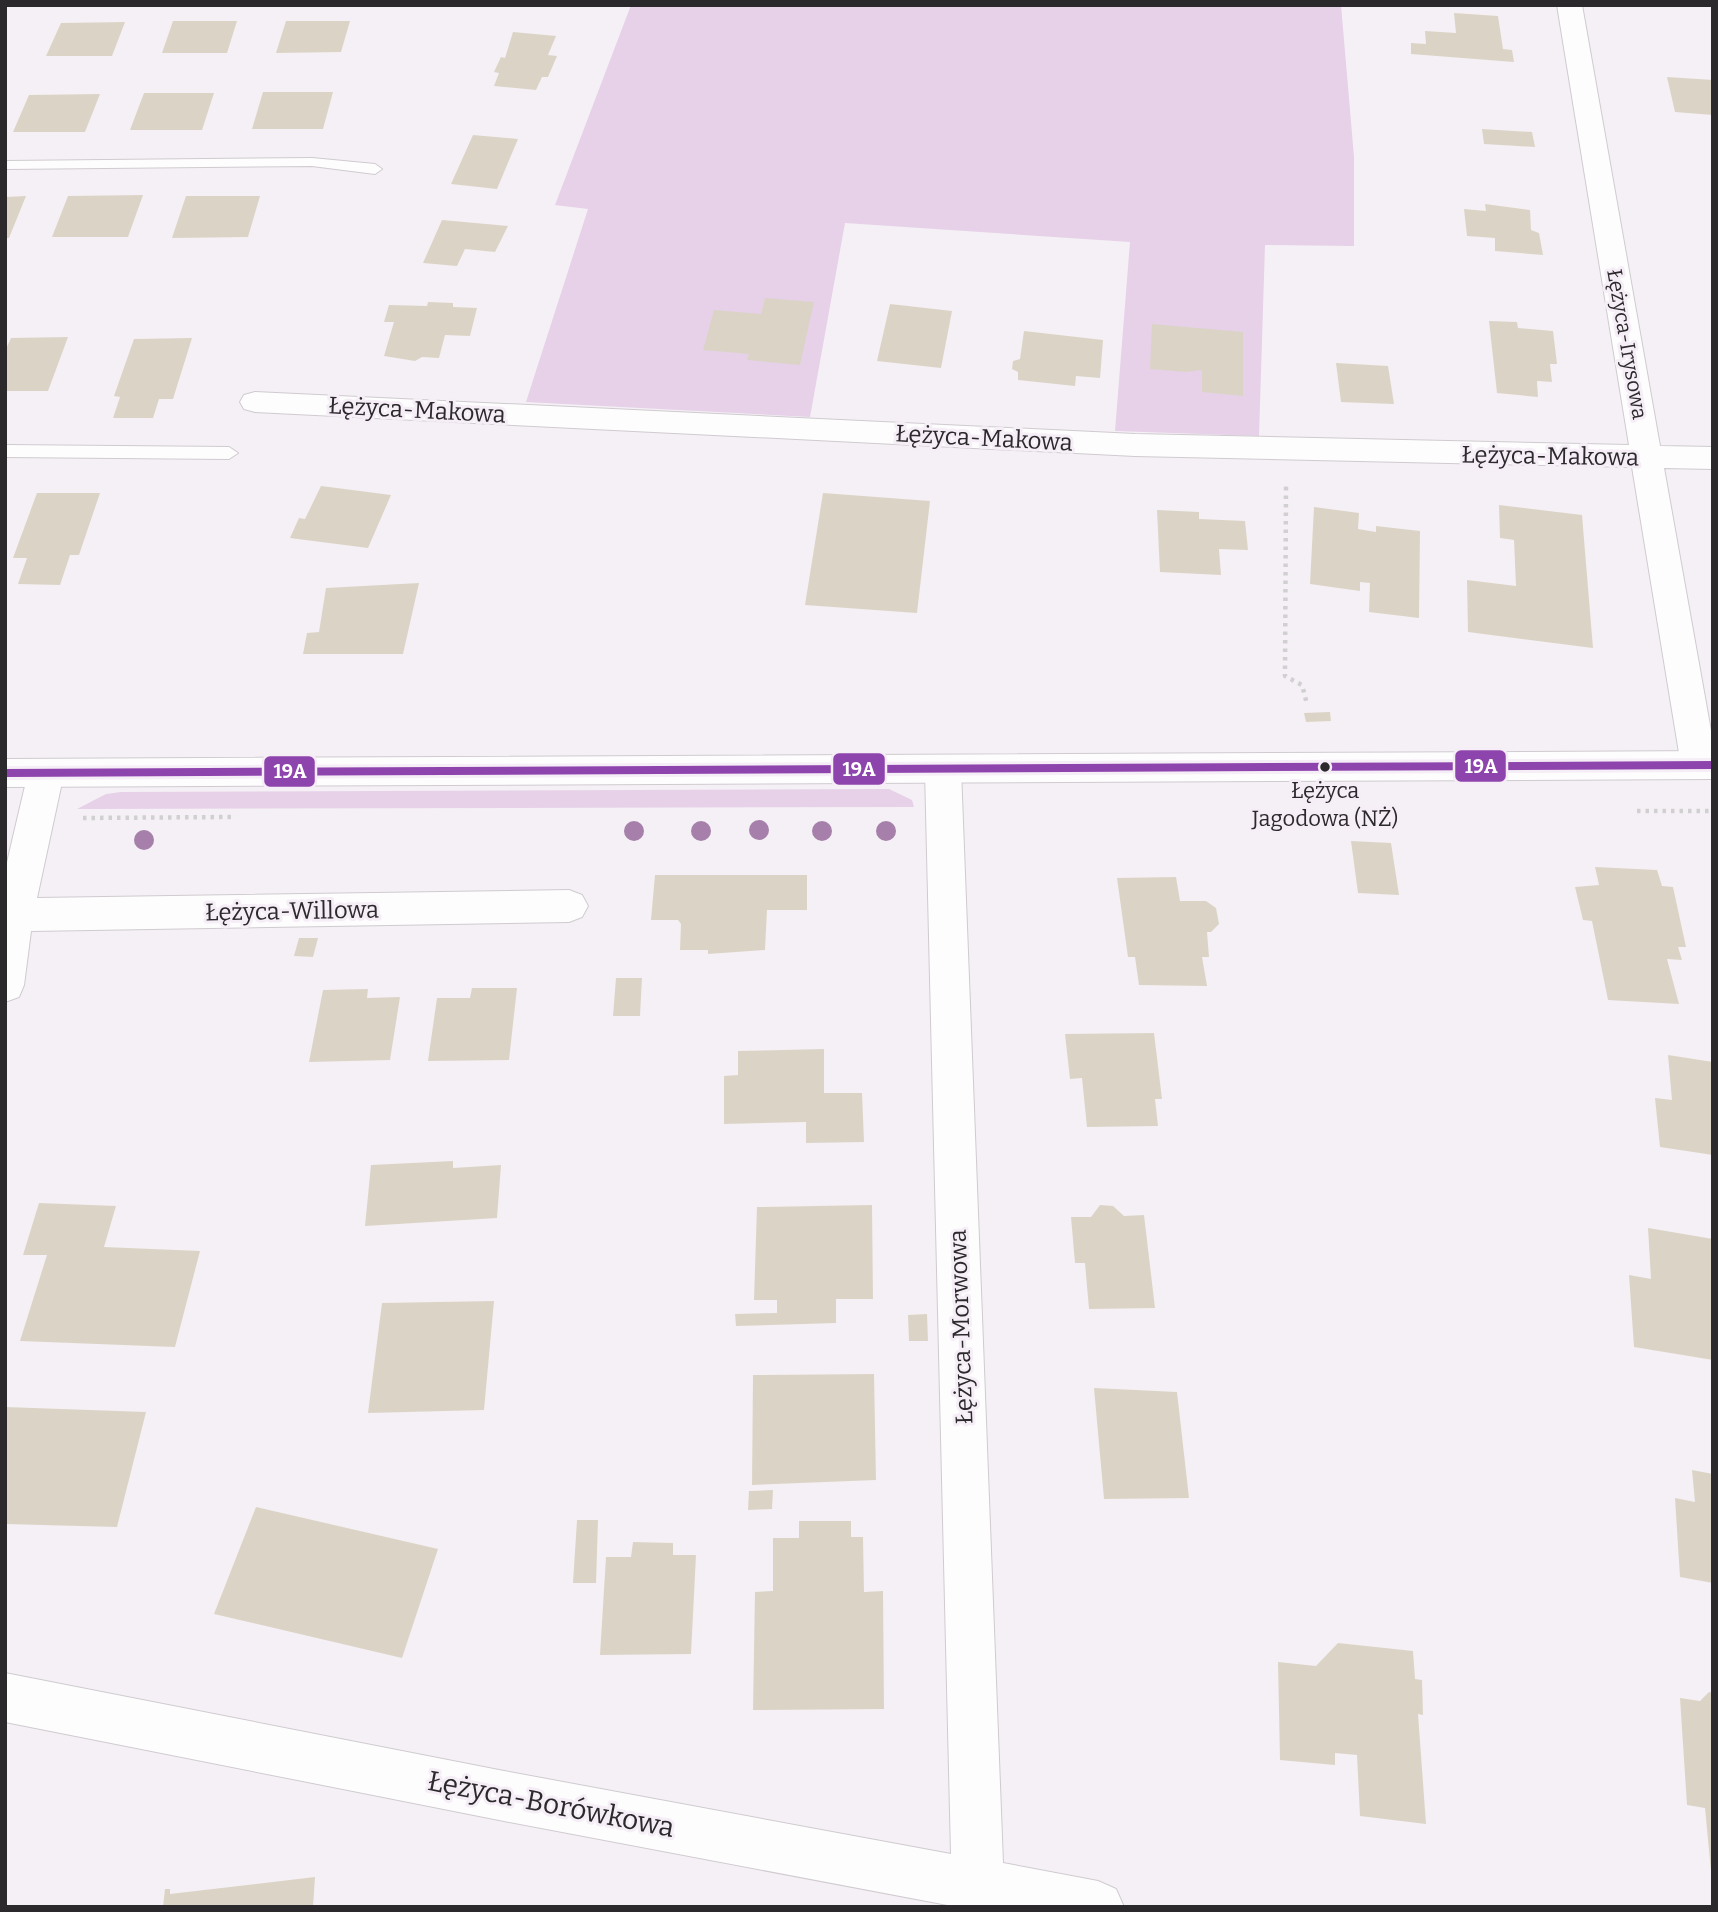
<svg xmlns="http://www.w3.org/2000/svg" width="1718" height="1912" viewBox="0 0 1718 1912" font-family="Bitter,serif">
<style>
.green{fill:#e6d1e8}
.building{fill:#dbd4c6}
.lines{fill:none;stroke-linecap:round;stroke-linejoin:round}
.service-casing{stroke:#cfcbcf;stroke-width:2}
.minor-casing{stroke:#cfcbcf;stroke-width:2}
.secondary-casing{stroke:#cfcbcf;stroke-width:2}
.path-far1{stroke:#d1d0d1;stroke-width:3.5;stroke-dasharray:2.5 3.5;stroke-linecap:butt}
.path{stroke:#d1d0d1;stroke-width:4.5;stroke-dasharray:3.5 5;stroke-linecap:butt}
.service{fill:#fefdfe;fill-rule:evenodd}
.minor{fill:#fefdfe;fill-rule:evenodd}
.secondary{fill:#fefdfe;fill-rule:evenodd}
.bus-1-casing{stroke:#f6eef7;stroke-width:6}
.bus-1{fill:#8e44ad;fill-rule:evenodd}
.tree{fill:#a680ab}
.bus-dot{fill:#2c292d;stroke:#f6eef7;stroke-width:2.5}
.labels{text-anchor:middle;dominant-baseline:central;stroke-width:6;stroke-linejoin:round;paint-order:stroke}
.far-street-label{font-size:21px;fill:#2c292d;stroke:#f6eef7}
.bus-label{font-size:22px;fill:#2c292d;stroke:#f6eef7}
.street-label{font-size:24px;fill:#2c292d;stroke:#f6eef7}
.near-street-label{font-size:28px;fill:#2c292d;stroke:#f6eef7}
.line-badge{stroke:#f6eef7;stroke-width:2.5}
.badge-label{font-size:19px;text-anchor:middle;font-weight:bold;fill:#fff}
</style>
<rect width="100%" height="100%" fill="#f5f0f5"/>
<!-- green -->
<g class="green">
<path d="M631,5H1341L1354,157V246L1265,245L1259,436L1115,431L1130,242L845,223L810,417L526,402L588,209L555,205Z"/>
<path d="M889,789L912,800L914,807L77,809L106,794L121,792Z"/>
</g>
<!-- building -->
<g class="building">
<path d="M1454,13L1498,16L1503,49L1512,50L1514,62L1411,54V43L1426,44L1425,31L1456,33Z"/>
<path d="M173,21H237L227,53H162Z"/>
<path d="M286,21H350L341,52L276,53Z"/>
<path d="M125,22L112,56H46L61,23Z"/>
<path d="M513,32L556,36L548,55L557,56L548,77H542L536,90L494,86L499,73L494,72L501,57L505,58Z"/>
<path d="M1667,77L1713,80V115L1675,112Z"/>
<path d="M263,92H333L323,129H252Z"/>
<path d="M144,93H214L202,130H130Z"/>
<path d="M100,94L85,132H13L29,95Z"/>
<path d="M1482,129L1532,132L1535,147L1484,144Z"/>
<path d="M473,135L518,139L497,189L451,184Z"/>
<path d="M143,195L128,237H52L68,196Z"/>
<path d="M26,196L9,238H5V197Z"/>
<path d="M186,196H260L248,237L172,238Z"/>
<path d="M1485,204L1530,210L1531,230L1539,233L1543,255L1495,251V238L1467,236L1464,209L1486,211Z"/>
<path d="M442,220L508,226L495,252L465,249L457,266L423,263Z"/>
<path d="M765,298L814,302L800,365L747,360L749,354L703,350L714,310L761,314Z"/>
<path d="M428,302L453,303V307L477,308L470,336L445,335L439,358L422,357L415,361L384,356L394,322H384L389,305L427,306Z"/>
<path d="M890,304L952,311L941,368L877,361Z"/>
<path d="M1489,321L1517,322L1518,328L1553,331L1557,364H1550L1552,382L1537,381L1538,397L1497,393Z"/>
<path d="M1152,324L1243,332V396L1202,392V370L1186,372L1150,369Z"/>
<path d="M1024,331L1103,340L1100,378L1076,376L1075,386L1018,380V372L1012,369L1013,361L1020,359Z"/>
<path d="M68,337L48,391H5V351L11,338Z"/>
<path d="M192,338L173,399H159L153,418H113L120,397L114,396L134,339Z"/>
<path d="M1336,363L1388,366L1394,404L1341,402Z"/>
<path d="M321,486L391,495L368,548L290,538L299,518L305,519Z"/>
<path d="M37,493H100L79,555H70L60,585L18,584L27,558H13Z"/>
<path d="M823,493L930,501L917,613L805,605Z"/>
<path d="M1499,505L1582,515L1593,648L1468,632L1467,580L1516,586L1514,540L1500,538Z"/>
<path d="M1314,507L1359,513L1358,529L1376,532V526L1420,531L1419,618L1369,612L1370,583L1360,582V591L1310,584Z"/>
<path d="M1157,510L1199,512V519L1245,521L1248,550L1219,549L1221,575L1160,572Z"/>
<path d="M419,583L403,654H303L307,633L319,632L326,588Z"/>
<path d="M1330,712L1331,721L1306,722L1304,713Z"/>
<path d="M1351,841L1391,843L1399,895L1358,893Z"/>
<path d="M1595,867L1657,870L1662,886L1673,887L1686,947H1678L1682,960L1667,959L1679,1004L1608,1000L1592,921L1583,920L1575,887L1599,885Z"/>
<path d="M655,875H807V910H767L765,950L708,954V950H680L681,924L678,920H651Z"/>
<path d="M1176,877L1180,901H1206L1216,908L1219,924L1211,932H1207L1209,957H1202L1207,986L1139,985L1135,957H1128L1117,878Z"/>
<path d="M299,938H318L313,957L294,956Z"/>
<path d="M616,978H642L640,1016H613Z"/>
<path d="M472,988H517L509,1060L428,1061L437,998H470Z"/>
<path d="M368,989L367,998L400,997L390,1060L309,1062L323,990Z"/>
<path d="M1154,1033L1162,1099H1155L1158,1126L1087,1127L1082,1078L1070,1079L1065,1034Z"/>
<path d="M824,1049V1093H862L864,1142L806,1143V1122L724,1124V1076L738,1075V1051Z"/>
<path d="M1668,1055L1713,1062V1155L1660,1147L1655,1098L1672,1100Z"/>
<path d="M453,1161V1168L501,1165L497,1218L365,1226L371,1165Z"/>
<path d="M39,1203L116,1206L104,1247L200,1251L175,1347L20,1341L47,1255H23Z"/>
<path d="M872,1205L873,1299H836V1323L736,1326L735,1314L777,1313V1300H754L757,1207Z"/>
<path d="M1100,1205L1113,1206L1124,1216L1144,1215L1155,1308L1089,1309L1085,1263H1075L1071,1217H1091Z"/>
<path d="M1648,1228L1713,1239V1360L1634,1347L1629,1275L1651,1279Z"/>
<path d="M494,1301L484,1410L368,1413L382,1303Z"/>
<path d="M927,1314L928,1341H909L908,1315Z"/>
<path d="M874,1374L876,1480L752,1485L753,1375Z"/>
<path d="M1094,1388L1177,1392L1189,1498L1104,1499Z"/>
<path d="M5,1407L146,1412L117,1527L5,1524Z"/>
<path d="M1692,1470L1713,1474V1583L1680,1577L1675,1498L1695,1502Z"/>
<path d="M773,1490L772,1509L748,1510L749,1491Z"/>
<path d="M256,1507L438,1549L402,1658L214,1614Z"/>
<path d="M577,1520H598L596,1583H573Z"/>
<path d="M799,1521H851V1537H863L864,1592L883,1591L884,1709L753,1710L755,1592L773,1591V1538H799Z"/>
<path d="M633,1542L673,1543V1555H696L691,1654L600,1655L606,1557H631Z"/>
<path d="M1338,1643L1413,1651L1415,1679L1422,1680L1423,1715L1418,1714L1426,1824L1360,1816L1357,1755L1335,1753V1765L1280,1760L1278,1662L1316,1666Z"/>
<path d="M1709,1692L1713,1693L1711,1871L1705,1808L1687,1805L1680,1698L1700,1701Z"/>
<path d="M315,1877L313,1907H163L165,1889H170V1894Z"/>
</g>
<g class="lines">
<!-- service casing -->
<g class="service-casing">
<g id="service">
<path d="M312,158L375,164L382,169L375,174L312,166L5,169V161Z"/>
<path d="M5,445L229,447L238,453L229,459L5,457Z"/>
</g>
</g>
<!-- minor casing -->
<g class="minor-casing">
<g id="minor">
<path d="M1557,5H1582L1660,446L1713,447V469L1664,468L1713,742V773L1699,779L1686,775L1681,765L1632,467L1135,456L255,412L244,409L240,402L244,395L255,392L1135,434L1629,445Z"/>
<path d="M943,756L956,760L961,770L1003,1863L1098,1881L1116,1889L1124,1907H958L504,1821L5,1722V1673L504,1771L951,1854L925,770L930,760Z"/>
<path d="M46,759L59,763L64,773L37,898L569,890L582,895L588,906L582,917L569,922L31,931L24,985L19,997L5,1002V871L28,773L33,763Z"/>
</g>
</g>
<!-- secondary casing -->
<g class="secondary-casing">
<path id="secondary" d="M1713,751V779L5,787V759Z"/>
</g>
<!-- path-far1 -->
<path class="path-far1" d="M1286,489V485"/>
<!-- path -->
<g class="path">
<path d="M1286,487L1285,676L1302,685L1307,704"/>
<path d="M1637,811H1713"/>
<path d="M83,818L232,817"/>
</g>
<!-- service -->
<use href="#service" class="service"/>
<!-- minor -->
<use href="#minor" class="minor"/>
<!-- secondary -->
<use href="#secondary" class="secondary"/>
<!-- bus-1 casing -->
<g class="bus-1-casing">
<path id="bus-1" d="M1713,761V769L5,777V769Z"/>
</g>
<!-- bus-1 -->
<use href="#bus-1" class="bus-1"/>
</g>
<!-- trees -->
<g class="tree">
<circle cx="759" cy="830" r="10"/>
<circle cx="634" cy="831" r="10"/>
<circle cx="701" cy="831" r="10"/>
<circle cx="822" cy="831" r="10"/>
<circle cx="886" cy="831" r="10"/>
<circle cx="144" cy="840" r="10"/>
</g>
<!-- markers -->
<circle class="bus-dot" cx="1325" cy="767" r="6"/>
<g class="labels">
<!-- far-street labels -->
<g class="far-street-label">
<text transform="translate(1627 344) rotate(80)">Łężyca-Irysowa</text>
</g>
<!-- bus labels -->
<g class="bus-label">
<text x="1325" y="790">Łężyca<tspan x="1325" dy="28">Jagodowa (NŻ)</tspan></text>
</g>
<!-- street labels -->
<g class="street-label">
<text transform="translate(417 410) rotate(3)">Łężyca-Makowa</text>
<text transform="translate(984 438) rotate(3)">Łężyca-Makowa</text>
<text transform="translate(1550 456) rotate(1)">Łężyca-Makowa</text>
<text transform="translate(292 911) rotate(-1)">Łężyca-Willowa</text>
<text transform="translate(961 1327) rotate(-92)">Łężyca-Morwowa</text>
</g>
<!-- near-street labels -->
<g class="near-street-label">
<text transform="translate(551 1804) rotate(11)">Łężyca-Borówkowa</text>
</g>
</g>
<g class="line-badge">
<rect x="1454" y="749" width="53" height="34" rx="7" fill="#8e44ad"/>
<rect x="832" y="752" width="54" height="34" rx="7" fill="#8e44ad"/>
<rect x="263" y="755" width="53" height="33" rx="7" fill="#8e44ad"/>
</g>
<g class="badge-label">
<text x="1481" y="773">19A</text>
<text x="859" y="776">19A</text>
<text x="290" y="778">19A</text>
</g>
<!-- border -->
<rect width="1718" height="1912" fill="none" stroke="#2c292d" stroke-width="14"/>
</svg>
